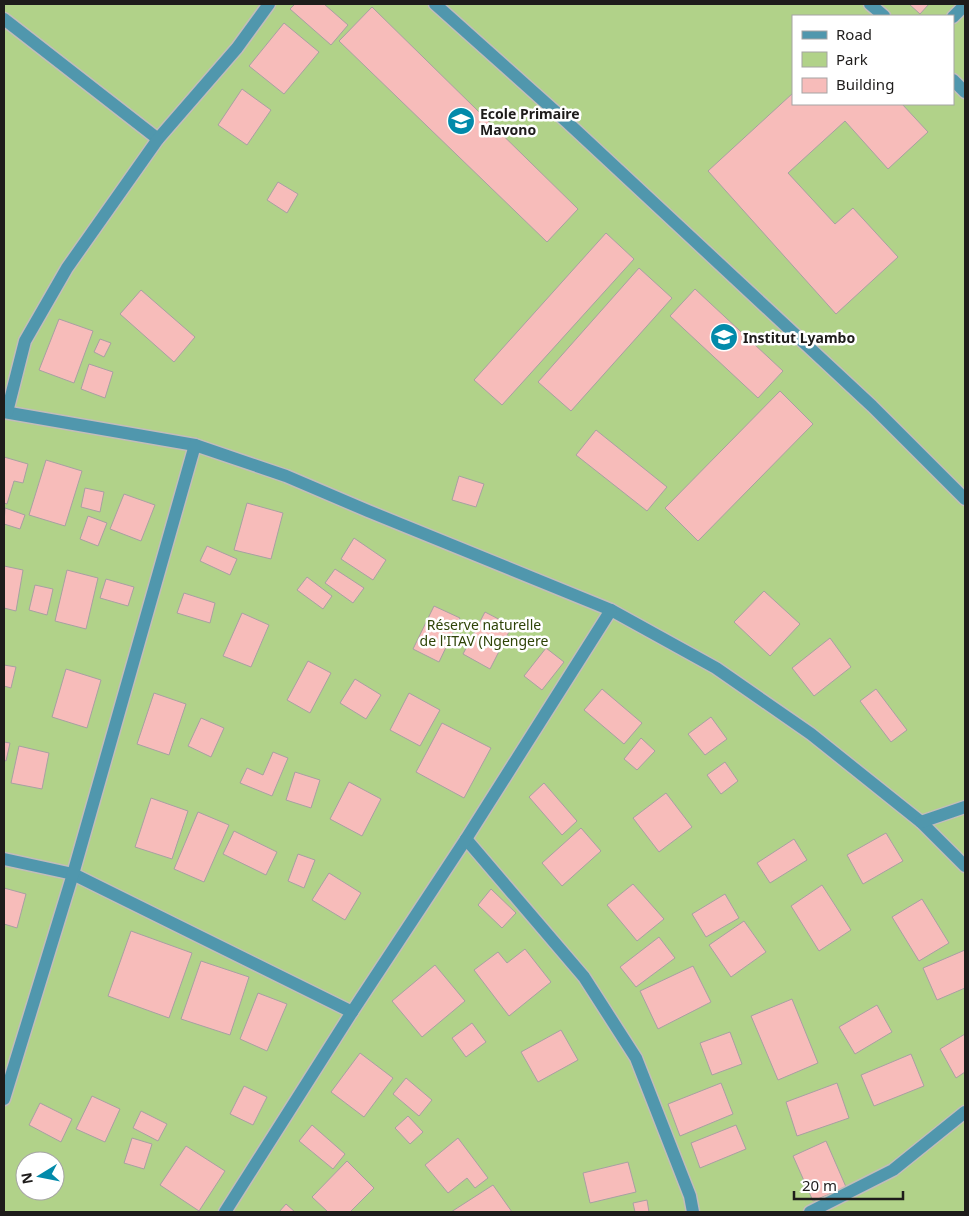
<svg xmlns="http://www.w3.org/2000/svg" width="969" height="1216" viewBox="0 0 969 1216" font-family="'Noto Sans',sans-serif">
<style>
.green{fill:#b1d289;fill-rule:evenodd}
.building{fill:#f7bcba;stroke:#a7a1a1}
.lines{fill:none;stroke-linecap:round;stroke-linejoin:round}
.minor-casing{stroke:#c2bdbb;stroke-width:15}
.minor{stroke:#5097ad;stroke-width:12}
.labels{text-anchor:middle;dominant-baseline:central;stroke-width:5;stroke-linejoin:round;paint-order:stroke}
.poi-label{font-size:14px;font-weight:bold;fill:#1e1c1b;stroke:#fff;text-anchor:start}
.park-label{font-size:14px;fill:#2e4307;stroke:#fff}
</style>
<rect width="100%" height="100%" fill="#e6e0de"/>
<!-- green -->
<path class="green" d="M4,4H965V1212H4ZM793,16H953V104H793ZM25,1161H55V1191H25Z"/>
<!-- building -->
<g class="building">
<path d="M295,4H324L348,25L331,45L290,9Z"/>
<path d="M909,4H929L920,14Z"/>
<path d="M372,7L578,209L547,242L339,41Z"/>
<path d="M284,23L319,52L284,94L249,66Z"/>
<path d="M242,89L271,110L247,145L218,125Z"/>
<path d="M793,93V104H902L928,132L888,169L845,121L788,173L835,224L853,208L898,257L836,314L708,171Z"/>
<path d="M278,182L298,194L287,213L267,200Z"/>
<path d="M606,233L634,259L502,405L474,380Z"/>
<path d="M639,268L672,298L571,411L538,382Z"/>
<path d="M695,289L783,371L758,398L670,316Z"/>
<path d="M141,290L195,337L174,362L120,314Z"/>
<path d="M59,319L93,331L74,383L39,370Z"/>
<path d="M100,339L111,343L104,357L94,352Z"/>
<path d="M89,364L113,372L105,398L81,389Z"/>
<path d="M780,391L813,424L698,541L665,508Z"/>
<path d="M596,430L667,487L647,511L576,455Z"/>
<path d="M4,457L28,464L23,483L14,481L7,504L4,503Z"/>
<path d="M46,460L82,471L65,526L29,515Z"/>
<path d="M459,476L484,484L476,507L452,500Z"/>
<path d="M85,488L104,492L100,512L81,507Z"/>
<path d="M124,494L155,505L141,541L110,529Z"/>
<path d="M247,503L283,513L271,559L234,550Z"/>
<path d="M5,508L25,515L20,529L4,524Z"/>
<path d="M88,516L107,523L98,546L80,539Z"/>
<path d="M354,538L386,560L373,580L341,559Z"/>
<path d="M207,546L237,559L230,575L200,561Z"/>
<path d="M4,566L23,570L16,611L4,608Z"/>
<path d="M335,569L364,588L353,603L325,583Z"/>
<path d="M67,570L98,578L86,629L55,621Z"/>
<path d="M307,577L332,596L323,609L297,590Z"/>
<path d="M106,579L134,587L128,606L100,598Z"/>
<path d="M35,585L53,589L47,615L29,610Z"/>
<path d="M764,591L800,624L770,656L734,622Z"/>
<path d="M184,593L215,603L210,623L177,613Z"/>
<path d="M434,606L460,618L439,662L413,649Z"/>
<path d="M485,612L512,626L490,669L463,654Z"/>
<path d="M242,613L269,625L251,667L223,656Z"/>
<path d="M830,638L851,667L814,696L792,668Z"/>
<path d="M546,648L564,662L542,690L524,676Z"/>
<path d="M308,661L331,673L310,713L287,700Z"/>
<path d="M4,665L16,667L11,688L4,686Z"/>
<path d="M66,669L101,680L87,728L52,717Z"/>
<path d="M355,679L381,695L366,719L340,703Z"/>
<path d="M602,689L642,723L624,744L584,710Z"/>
<path d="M876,689L907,730L891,742L860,701Z"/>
<path d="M154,693L186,704L169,755L137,744Z"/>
<path d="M409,693L440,710L420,746L390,730Z"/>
<path d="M711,717L727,739L705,755L688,734Z"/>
<path d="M201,718L224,728L211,757L188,746Z"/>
<path d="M442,723L491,748L464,798L416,772Z"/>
<path d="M641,738L655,751L637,770L624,759Z"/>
<path d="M4,742L10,743L6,761L4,760Z"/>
<path d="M19,746L49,753L42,789L11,783Z"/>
<path d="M273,752L288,758L272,796L240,783L247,768L263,775Z"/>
<path d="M725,762L738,781L721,794L707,775Z"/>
<path d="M295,772L320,780L311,808L286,800Z"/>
<path d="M349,782L381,799L362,836L330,819Z"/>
<path d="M544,783L577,821L562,835L529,797Z"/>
<path d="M666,793L692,827L659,852L633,818Z"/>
<path d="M151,798L188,811L172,859L135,847Z"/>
<path d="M198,812L229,825L204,882L174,869Z"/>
<path d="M581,828L601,851L562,886L542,863Z"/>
<path d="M234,831L277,852L266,875L223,854Z"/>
<path d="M886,833L903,861L863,884L847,855Z"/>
<path d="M794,839L807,860L770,883L757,863Z"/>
<path d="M298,854L315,860L304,888L288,881Z"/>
<path d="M329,873L361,893L345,920L312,900Z"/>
<path d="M633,884L664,919L637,941L607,905Z"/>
<path d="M822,885L851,930L819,951L791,906Z"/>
<path d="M4,888L26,894L17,928L4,924Z"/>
<path d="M491,889L516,913L502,928L478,905Z"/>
<path d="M725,894L739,918L706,937L692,914Z"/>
<path d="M922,899L949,943L919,961L892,917Z"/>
<path d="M744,921L766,952L731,977L709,945Z"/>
<path d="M131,931L192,953L169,1018L108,996Z"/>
<path d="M659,937L675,958L636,987L620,967Z"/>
<path d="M525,949L551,982L509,1016L474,970L498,952L507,963Z"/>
<path d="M965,950V988L937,1000L923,968Z"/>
<path d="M201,961L249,977L230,1035L181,1019Z"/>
<path d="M435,965L465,1001L422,1037L392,1001Z"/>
<path d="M693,966L711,1002L658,1029L640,991Z"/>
<path d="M258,993L287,1004L267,1051L240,1039Z"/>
<path d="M792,999L818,1063L778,1080L751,1016Z"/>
<path d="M877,1005L892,1032L855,1054L839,1027Z"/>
<path d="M472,1023L486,1042L466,1057L452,1038Z"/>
<path d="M561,1030L578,1060L538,1082L521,1052Z"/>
<path d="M730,1032L742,1064L712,1075L700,1043Z"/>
<path d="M965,1034V1072L956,1078L940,1049Z"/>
<path d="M360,1053L393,1078L364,1117L331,1092Z"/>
<path d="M911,1054L924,1086L874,1106L861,1075Z"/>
<path d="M406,1078L432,1100L419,1116L393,1094Z"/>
<path d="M721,1083L733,1114L680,1136L668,1104Z"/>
<path d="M837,1083L849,1118L797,1136L786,1102Z"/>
<path d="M244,1086L267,1097L253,1125L230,1114Z"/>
<path d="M92,1096L120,1109L105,1142L76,1129Z"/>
<path d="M40,1103L72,1119L61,1142L29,1125Z"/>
<path d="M141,1111L167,1124L158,1141L133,1128Z"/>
<path d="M408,1116L423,1132L410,1144L395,1128Z"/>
<path d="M312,1125L345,1154L333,1169L299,1141Z"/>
<path d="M736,1125L746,1149L700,1168L691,1143Z"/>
<path d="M132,1138L152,1144L144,1169L124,1163Z"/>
<path d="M458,1138L488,1178L475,1188L467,1178L448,1193L425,1165Z"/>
<path d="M826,1141L846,1187L813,1201L793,1156Z"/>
<path d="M186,1146L225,1171L199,1211L160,1185Z"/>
<path d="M347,1161L374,1188L350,1212H328L312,1197Z"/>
<path d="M628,1162L636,1192L590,1203L583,1173Z"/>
<path d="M493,1185L512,1212H451Z"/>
<path d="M647,1200L649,1212H635L633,1203Z"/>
<path d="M286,1204L295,1212H279Z"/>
</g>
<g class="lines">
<!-- minor casing -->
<g class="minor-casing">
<g id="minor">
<path d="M435,4L567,122L872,406L965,499"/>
<path d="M870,4L884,16"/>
<path d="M953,17L965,5"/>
<path d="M4,19L158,139"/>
<path d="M953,80L965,92"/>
<path d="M4,412L195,445L286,476L368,511L611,610L716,668L811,734L921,822L965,866"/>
<path d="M7,412L25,341L67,268L158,139L237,48L269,4"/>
<path d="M921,822L965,807"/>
<path d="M466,839L584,977L636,1058L690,1196L693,1212"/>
<path d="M4,859L73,874L352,1012"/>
<path d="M4,1099L73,874L195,445"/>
<path d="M225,1212L352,1012L466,839L611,610"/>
<path d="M810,1212L893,1170L965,1112"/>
</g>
</g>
<!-- minor -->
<use href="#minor" class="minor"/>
</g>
<!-- icons -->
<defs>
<g id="school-disc" transform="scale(1.4375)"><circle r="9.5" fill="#028aaa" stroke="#fff"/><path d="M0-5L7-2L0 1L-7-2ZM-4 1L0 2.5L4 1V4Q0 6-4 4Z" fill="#fff"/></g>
</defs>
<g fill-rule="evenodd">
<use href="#school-disc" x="461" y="121"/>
<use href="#school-disc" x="724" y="337"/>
</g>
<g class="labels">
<!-- poi labels -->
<g class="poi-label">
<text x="480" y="113">Ecole Primaire<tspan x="480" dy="16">Mavono</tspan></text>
<text x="743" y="337">Institut Lyambo</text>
</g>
<!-- park labels -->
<g class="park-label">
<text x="484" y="624">Réserve naturelle<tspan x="484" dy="16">de l'ITAV (Ngengere</tspan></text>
</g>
</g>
<!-- border -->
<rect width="969" height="1216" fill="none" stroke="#1e1c1b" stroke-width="10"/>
<!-- legend -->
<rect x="792" y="15" width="162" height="90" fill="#ffffff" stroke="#a5a4a4"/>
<rect x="802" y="31" width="25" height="8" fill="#5097ad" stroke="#a5a4a4"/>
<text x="836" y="40" font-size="15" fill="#1e1c1b">Road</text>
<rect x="802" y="52" width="25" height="15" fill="#b1d289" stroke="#a5a4a4"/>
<text x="836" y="65" font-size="15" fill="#1e1c1b">Park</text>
<rect x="802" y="78" width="25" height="15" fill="#f7bcba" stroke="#a5a4a4"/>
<text x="836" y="90" font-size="15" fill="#1e1c1b">Building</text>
<!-- north arrow -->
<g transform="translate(40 1176) rotate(260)"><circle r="24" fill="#ffffff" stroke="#a5a4a4"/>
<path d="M0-4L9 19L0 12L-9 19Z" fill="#028aaa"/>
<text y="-8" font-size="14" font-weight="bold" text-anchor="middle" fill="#1e1c1b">N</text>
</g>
<!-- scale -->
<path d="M794 1191v8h109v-8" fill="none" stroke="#1e1c1b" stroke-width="2.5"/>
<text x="802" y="1191" font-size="15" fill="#1e1c1b" stroke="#ffffff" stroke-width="4" paint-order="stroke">20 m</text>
</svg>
